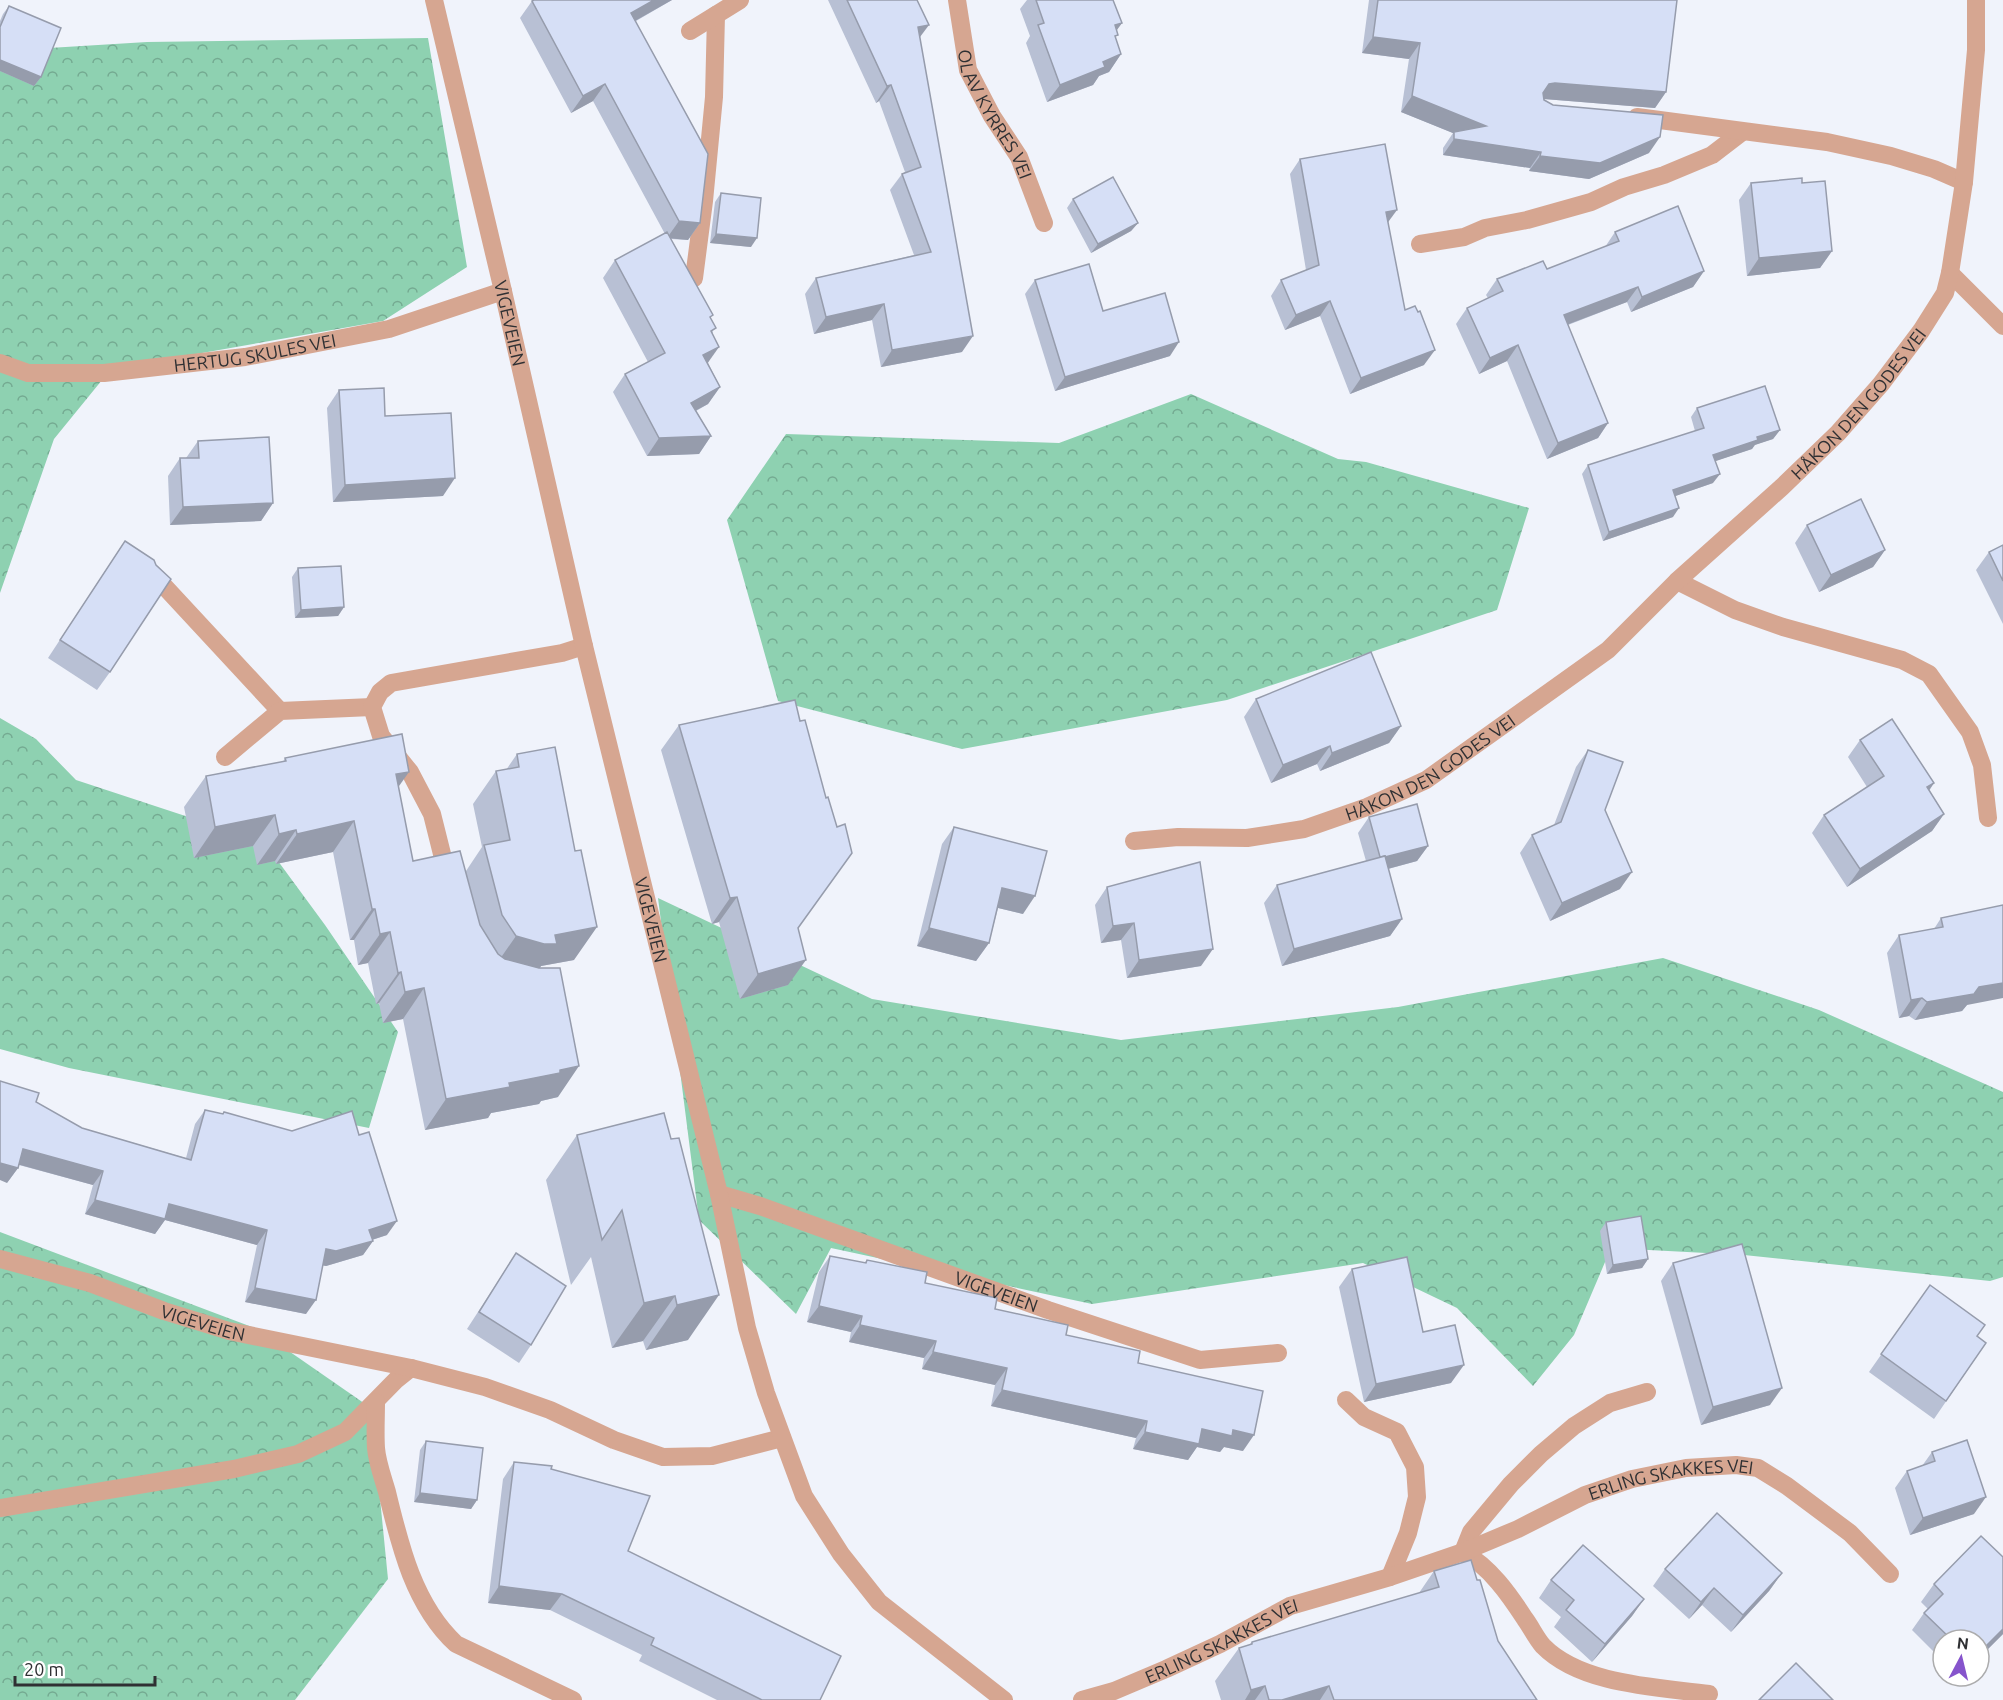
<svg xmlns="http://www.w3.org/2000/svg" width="2003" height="1700" viewBox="0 0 2003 1700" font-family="Ubuntu,sans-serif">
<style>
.forest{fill:url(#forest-crowns)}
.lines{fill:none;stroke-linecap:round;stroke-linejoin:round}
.service{stroke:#d6a691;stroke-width:18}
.minor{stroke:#d6a691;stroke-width:18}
.tertiary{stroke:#d6a691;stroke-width:18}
.wall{fill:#b8c0d4}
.shaded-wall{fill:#969cac}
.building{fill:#d6dff6;stroke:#969cac;stroke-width:1.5}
.labels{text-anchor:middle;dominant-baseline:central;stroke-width:6;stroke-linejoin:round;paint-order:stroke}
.street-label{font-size:18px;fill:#2f3033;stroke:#fff}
</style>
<defs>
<pattern id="forest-crowns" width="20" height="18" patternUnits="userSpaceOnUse" patternTransform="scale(1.5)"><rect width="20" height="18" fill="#8ed1b1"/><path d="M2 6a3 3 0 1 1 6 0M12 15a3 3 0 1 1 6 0" fill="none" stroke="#74aa91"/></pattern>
</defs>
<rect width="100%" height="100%" fill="#f0f3fb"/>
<!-- forest -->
<g class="forest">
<path d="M428,38L467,267L383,321L111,369L54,439L0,593V51L147,42Z"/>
<path d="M1191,394L1338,459L1366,462L1529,508L1497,610L1227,700L962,749L778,701L727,520L786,434L1059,443Z"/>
<path d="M0,718L36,739L76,780L264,842L325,925L398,1032L369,1128L69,1068L0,1049Z"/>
<path d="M658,898L872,999L1121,1040L1398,1007L1663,958L1819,1010L2003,1092V1277L1990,1281L1744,1255L1611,1248L1574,1335L1533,1386L1457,1308L1363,1263L1092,1304L831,1248L796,1314L699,1220Z"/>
<path d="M0,1232L257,1329L371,1408L388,1579L295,1700H0Z"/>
</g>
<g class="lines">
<!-- service -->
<g class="service">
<path d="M1420,244L1464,237L1485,228L1527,220L1591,202L1624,187L1664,175L1712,155L1742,132"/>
<path d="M694,278L704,201L714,97L716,15"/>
<path d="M152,573L280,711"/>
<path d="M1677,581L1735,610L1783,627L1902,660L1929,674L1970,732L1982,765L1988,818"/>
<path d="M225,757L280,711L372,707"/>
<path d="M1647,1392L1610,1403L1574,1426L1541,1454L1511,1484L1471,1532L1463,1552C1490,1567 1509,1594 1525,1619C1531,1627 1536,1638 1543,1646C1581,1685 1658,1687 1709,1694"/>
<path d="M1346,1400L1364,1417L1397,1432L1415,1467L1417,1497L1408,1533L1390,1577"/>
<path d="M0,1508L234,1469L298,1454L345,1432L396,1380L411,1368"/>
</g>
<!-- minor -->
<g class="minor">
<path id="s1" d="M957,0L968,70L992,116L1019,157L1044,223"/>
<path d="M690,31L740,0"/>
<path d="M1637,117L1827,142L1891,156L1934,169L1964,182"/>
<path d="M1950,273L2003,326"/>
<path id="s2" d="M0,363L28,373H104L245,357L389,329L503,291"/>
<path id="s3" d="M1134,841L1178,837L1247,838L1304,829L1367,807L1426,780L1608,650L1677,581L1782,487L1838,433L1881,384L1921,331L1945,293L1950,273L1964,182L1976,50V0"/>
<path d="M448,878L432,814L410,772L381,736L372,707L380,692L391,683L562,653L584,646"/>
<path id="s4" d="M719,1194L760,1206L1048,1310L1200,1360L1278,1353"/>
<path id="s5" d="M0,1259L90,1283L164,1311L229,1331L411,1368L485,1387L550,1410L614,1440L663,1457L712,1456L782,1438"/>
<path d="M376,1402C376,1417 375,1433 376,1448C377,1462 383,1478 387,1492C400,1546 414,1605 456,1644L573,1700"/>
<path id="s6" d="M1082,1700L1114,1691L1166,1669L1220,1644L1290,1606L1390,1577L1463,1552L1518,1529L1585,1495L1632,1479L1686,1468L1736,1465L1758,1468L1787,1486L1850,1533L1890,1574"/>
</g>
<!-- tertiary -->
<path class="tertiary" id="s7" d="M434,0L503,291L584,646L719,1194L747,1328L766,1393L804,1496L841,1554L879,1602L1004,1700"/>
</g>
<!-- wall -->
<g class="wall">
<path d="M534,0H672L636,21L700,223L688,240L671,239L711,319L713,334L708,363L720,387L708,404L696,411L711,436L699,454L647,456L613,392L625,374L648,362L603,278L615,260L665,234L593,101L571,113L520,18L532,1Z"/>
<path d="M828,0H918L917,1L920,37L962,352L881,367L872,320L814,334L805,294L816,278L914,255L890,190L902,174L905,172L879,101L876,103Z"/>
<path d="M1027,0H1113L1122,23L1116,30V39L1121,54L1109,72L1099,76L1093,85L1047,102L1026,43L1030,36L1020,9Z"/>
<path d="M1369,0H1677L1666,92L1655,108L1544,99L1553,105L1649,153L1589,179L1529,171L1530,168L1443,155V148L1453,133L1401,112L1409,59L1362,53Z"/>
<path d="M9,6L41,77L34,86L0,71V21L3,14Z"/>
<path d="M1300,159L1388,222L1405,310L1424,365L1350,394L1320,316L1285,330L1271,296L1281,280L1306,270L1290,174Z"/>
<path d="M1751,183H1802L1832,251L1820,268L1747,276L1739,200Z"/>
<path d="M721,193L751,247L710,243L715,202Z"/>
<path d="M1073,199L1138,223L1131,231L1091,253L1067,208Z"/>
<path d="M1615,232L1704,271L1693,287L1631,312L1627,302L1568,325L1608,423L1598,438L1547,459L1507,361L1479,374L1456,324L1467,308L1488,298L1486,295L1497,279L1547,269L1605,247Z"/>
<path d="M1035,280L1103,311L1170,356L1055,391L1025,294Z"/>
<path d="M339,390L385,416L443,496L333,502L327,408Z"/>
<path d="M1697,408L1780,430L1773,439L1754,445L1752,449L1715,461L1713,483L1675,496L1673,517L1603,541L1582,474L1588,465L1695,431L1691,417Z"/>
<path d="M198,441L273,503L261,521L170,525L168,476L180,458H186Z"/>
<path d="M1807,525L1885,550L1873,567L1819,592L1795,543Z"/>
<path d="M125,541L110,672L97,690L48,658Z"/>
<path d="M2003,545V624L1976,570L1989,552Z"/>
<path d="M298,568L344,607L338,616L295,618L292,577Z"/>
<path d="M1256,699L1401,726L1389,743L1320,771L1317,764L1271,783L1244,717Z"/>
<path d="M679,725L799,929L788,985L740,999L719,922L712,924L661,750Z"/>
<path d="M1860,740L1934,783L1929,791L1944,814L1932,831L1847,887L1812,833L1824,815L1867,787L1848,757Z"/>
<path d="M1588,750L1620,889L1550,921L1520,853L1532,835L1554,825L1576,767Z"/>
<path d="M517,754L574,960L541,966L540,968L558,1097L541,1101L539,1104L491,1113L488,1118L425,1130L403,1019L383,1023L379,1003L376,1004L368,963L358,965L354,940H350L333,852L276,864L275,861L257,865L253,846L194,858L184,807L206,776L283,762L285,758L398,788L413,861L466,871L482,847L473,804L496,771L506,770Z"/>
<path d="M1369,817L1428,846L1417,861L1388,869L1402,919L1390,936L1282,966L1264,903L1277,885L1366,861L1358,833Z"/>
<path d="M954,827L1023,914L998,908L989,943L976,961L917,946L942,844Z"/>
<path d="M1107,887L1201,966L1127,978L1121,940L1101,943L1095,905Z"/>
<path d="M1941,918L1967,1005L1962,1011L1915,1020L1909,1016L1899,1018L1887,953L1899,935L1934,929Z"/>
<path d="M36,1102L82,1128L186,1158L195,1124L205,1110L223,1114L224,1112L387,1235L372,1240L373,1241L363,1255L326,1266L322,1265L306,1314L245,1302L257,1245L165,1220L155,1234L85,1214L93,1185L19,1165L18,1168L7,1183Z"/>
<path d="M664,1113L688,1340L646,1350L643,1341L612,1348L591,1257L571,1285L546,1180L577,1135Z"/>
<path d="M1606,1222L1648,1259L1642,1268L1607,1274L1600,1231Z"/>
<path d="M516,1253L531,1345L519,1363L467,1329Z"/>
<path d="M830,1256L864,1263L867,1260L925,1283L1066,1335L1138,1363L1243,1451L1224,1447L1220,1452L1197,1447L1188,1460L1133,1449L1136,1438L991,1406L995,1385L922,1369L924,1358L849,1342L851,1332L807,1322L819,1272Z"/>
<path d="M1673,1263L1770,1405L1701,1425L1661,1281Z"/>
<path d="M1352,1269L1423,1332L1451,1383L1364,1402L1339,1287Z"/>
<path d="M1930,1285L1977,1337L1986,1343L1934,1419L1869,1372Z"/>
<path d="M426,1441L477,1500L471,1509L414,1502L420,1450Z"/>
<path d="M1932,1452L1974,1514L1910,1535L1895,1488L1907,1471L1922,1466Z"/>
<path d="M514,1462L551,1469L628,1551L820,1700H717L639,1661L642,1655L550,1610L488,1603L503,1479Z"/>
<path d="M1665,1569L1782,1573L1769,1591L1731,1632L1702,1605L1689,1619L1653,1586Z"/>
<path d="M1434,1571L1477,1580L1498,1641L1537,1700H1221L1215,1681L1239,1648L1249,1645L1252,1642L1419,1593Z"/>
<path d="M1551,1580L1644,1599L1632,1616L1592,1662L1554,1627L1561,1617L1539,1598Z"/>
<path d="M1934,1584L2003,1634L1979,1658V1640H1943V1661L1912,1630L1924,1613L1928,1609L1921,1602Z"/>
</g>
<!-- shaded-wall -->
<g class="shaded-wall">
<path d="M654,0H672L619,30L631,13Z"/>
<path d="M1122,23L1109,41L1115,25Z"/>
<path d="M929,25L917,41L918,27Z"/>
<path d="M1373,37L1420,43L1409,59L1362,53Z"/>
<path d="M1121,54L1109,72L1099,76L1093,85L1047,102L1060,85L1103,62Z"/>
<path d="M0,60L41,77L34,86L0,71Z"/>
<path d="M1555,83L1666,92L1655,108L1544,99L1538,100L1549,84Z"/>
<path d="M605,84L593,101L571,113L583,96Z"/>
<path d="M891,85L879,101L876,103L887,86Z"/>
<path d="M1412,96L1486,126L1541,152L1530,168L1443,155L1454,139L1475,142L1401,112Z"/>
<path d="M1660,137L1649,153L1589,179L1529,171L1540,156Z"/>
<path d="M1397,210L1386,225V212Z"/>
<path d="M679,221L700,223L688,240L667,238Z"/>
<path d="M1138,223L1131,231L1091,253L1098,244Z"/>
<path d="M716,234L757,238L751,247L710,243Z"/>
<path d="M1832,251L1820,268L1747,276L1759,258Z"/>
<path d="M1704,271L1693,287L1631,312L1642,297Z"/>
<path d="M1638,287L1627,302L1553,330L1564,315Z"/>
<path d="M1330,301L1320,316L1285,330L1296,315Z"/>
<path d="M884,304L872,320L814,334L826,317Z"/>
<path d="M973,336L962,352L881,367L892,350Z"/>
<path d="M1179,342L1170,356L1055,391L1065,377Z"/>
<path d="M1518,345L1507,361L1479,374L1490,358Z"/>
<path d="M719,347L707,364L703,355Z"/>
<path d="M1435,350L1424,365L1350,394L1361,378Z"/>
<path d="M720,387L708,404L678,420L691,403Z"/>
<path d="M1608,423L1598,438L1547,459L1558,443Z"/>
<path d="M1780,430L1773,439L1755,445L1752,449L1707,464L1713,455L1757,437Z"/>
<path d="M711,436L699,454L647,456L659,438Z"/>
<path d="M1720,474L1713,483L1667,499L1673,490Z"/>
<path d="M455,478L443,496L333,502L345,485Z"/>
<path d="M273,503L261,521L170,525L183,507Z"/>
<path d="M1679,508L1673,517L1603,541L1609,532Z"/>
<path d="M1885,550L1873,567L1819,592L1831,575Z"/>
<path d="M344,607L338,616L295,618L301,610Z"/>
<path d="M1401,726L1389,743L1320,771L1332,753Z"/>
<path d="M1330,746L1317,764L1271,783L1283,765Z"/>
<path d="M409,772L387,803L396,774Z"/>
<path d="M1934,783L1922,800L1927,787Z"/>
<path d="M1944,814L1932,831L1847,887L1860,869Z"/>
<path d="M275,815L253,846L194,858L215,827Z"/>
<path d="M354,821L333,852L276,864L297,834Z"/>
<path d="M296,830L275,861L257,865L279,834Z"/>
<path d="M1428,846L1417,861L1369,874L1380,858Z"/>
<path d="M1632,872L1620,889L1550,921L1562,903Z"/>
<path d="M1002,888L1035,896L1023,914L990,906Z"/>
<path d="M737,897L719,922L712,924L730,898Z"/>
<path d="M372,909H375L354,940H350Z"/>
<path d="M1402,919L1390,936L1282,966L1294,949Z"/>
<path d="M1134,923L1121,940L1101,943L1113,926Z"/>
<path d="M597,927L574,960L541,966L534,977L493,969L516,936L555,935Z"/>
<path d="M929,928L989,943L976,961L917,946Z"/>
<path d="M390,932L368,963L358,965L380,934Z"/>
<path d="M1213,949L1201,966L1127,978L1139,960Z"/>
<path d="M806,960L788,985L740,999L758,974Z"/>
<path d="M401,972L379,1003L376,1004L398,973Z"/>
<path d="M2003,983V998L1967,1005L1962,1011L1915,1020L1927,1002L1979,987Z"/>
<path d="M424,988L403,1019L383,1023L405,992Z"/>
<path d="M1922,998L1909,1016L1899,1018L1911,1000Z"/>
<path d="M579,1066L558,1097L541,1101L539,1104L491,1113L488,1118L425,1130L446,1099L560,1070Z"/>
<path d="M23,1149L103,1171L93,1185L13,1163Z"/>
<path d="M0,1163L18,1168L7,1183L0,1180Z"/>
<path d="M95,1200L169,1204L267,1230L257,1245L165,1220L155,1234L85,1214Z"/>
<path d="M397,1221L387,1235L359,1244L369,1230Z"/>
<path d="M373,1241L363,1255L326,1266L316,1264L326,1249Z"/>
<path d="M1648,1259L1642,1268L1607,1274L1613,1265Z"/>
<path d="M255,1288L316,1300L306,1314L245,1302Z"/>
<path d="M719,1295L688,1340L646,1350L677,1305Z"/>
<path d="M675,1296L643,1341L612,1348L644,1303Z"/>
<path d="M819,1306L862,1316L851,1332L807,1322Z"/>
<path d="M860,1325L936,1341L924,1358L849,1342Z"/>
<path d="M933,1352L1007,1368L995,1385L922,1369Z"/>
<path d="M1464,1365L1451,1383L1364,1402L1376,1384Z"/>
<path d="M1782,1388L1770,1405L1701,1425L1713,1407Z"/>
<path d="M1002,1390L1147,1421L1136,1438L991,1406Z"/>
<path d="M1202,1429L1233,1430L1254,1435L1243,1451L1224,1447L1220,1452L1197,1447L1188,1460L1133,1449L1145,1432Z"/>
<path d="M420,1493L477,1500L471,1509L414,1502Z"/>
<path d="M1986,1497L1974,1514L1910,1535L1923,1518Z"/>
<path d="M1782,1573L1769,1591L1731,1632L1743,1615Z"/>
<path d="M499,1586L562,1594L550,1610L488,1603Z"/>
<path d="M1714,1588L1702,1605L1689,1619L1701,1602Z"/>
<path d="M1644,1599L1632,1616L1592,1662L1605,1644Z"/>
<path d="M2003,1629V1634L1979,1658V1653Z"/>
<path d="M1265,1686L1255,1700H1245L1251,1690Z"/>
<path d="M1329,1686L1320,1700H1282Z"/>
</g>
<!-- building -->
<g class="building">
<path d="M534,0H654L631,13L708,154L700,223L679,221L605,84L583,96L532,1Z"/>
<path d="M847,0H917L929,25L918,27L973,336L892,350L884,304L826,317L816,278L931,252L902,174L921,167L891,85L887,86Z"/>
<path d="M1036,0H1113L1122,23L1115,25L1118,35L1115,36L1121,54L1103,62L1105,67L1060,85L1038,25L1044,23Z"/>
<path d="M1378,0H1677L1666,92L1555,83L1549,84L1543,93L1544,100L1553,105L1663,115L1660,137L1600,163L1540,156L1541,152L1454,139V132L1486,126L1412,96L1420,43L1373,37Z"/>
<path d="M9,6L61,28L41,77L0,60V27Z"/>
<path d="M1385,144L1397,210L1386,212L1405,310L1415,306L1418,312L1420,311L1435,350L1361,378L1330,301L1296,315L1281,280L1319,265L1300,159Z"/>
<path d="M1113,177L1138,223L1098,244L1073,199Z"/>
<path d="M1802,178V183L1825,181L1832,251L1759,258L1751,183Z"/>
<path d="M721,193L761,198L757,238L716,234Z"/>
<path d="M1678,206L1704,271L1642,297L1638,287L1564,315L1608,423L1558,443L1518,345L1490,358L1467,308L1503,291L1497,279L1543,261L1547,269L1619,241L1615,232Z"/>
<path d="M667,232L713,315L710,317L716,328L711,331L719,347L703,355L720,387L691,403L711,436L659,438L625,374L665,353L615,260Z"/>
<path d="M1089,264L1103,311L1165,293L1179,342L1065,377L1035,280Z"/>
<path d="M1765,386L1780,430L1757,437L1758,440L1713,455L1720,474L1673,490L1679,508L1609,532L1588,465L1704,428L1697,408Z"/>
<path d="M384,388L385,416L451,413L455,478L345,485L339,390Z"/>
<path d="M269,437L273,503L183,507L180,458H199L198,441Z"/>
<path d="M1861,499L1885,550L1831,575L1807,525Z"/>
<path d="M125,541L154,560L156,565L171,579L110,672L60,640Z"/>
<path d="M2003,545V581L1989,552Z"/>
<path d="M341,566L344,607L301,610L298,568Z"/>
<path d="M1371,652L1401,726L1332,753L1330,746L1283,765L1256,699Z"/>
<path d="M795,700L800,721L805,720L826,798L828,797L837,827L845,824L852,853L798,928L806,960L758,974L737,897L730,898L679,725Z"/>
<path d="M1892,719L1934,783L1927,787L1944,814L1860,869L1824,815L1884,776L1860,740Z"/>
<path d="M402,734L409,772L396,774L413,861L460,851L480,925L498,954L505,959L539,968H560L579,1066L560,1070V1073L509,1083L510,1087L446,1099L424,988L405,992L401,972L398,973L390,932L380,934L375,909H372L354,821L297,834L296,830L279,834L275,815L215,827L206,776L286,761L285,758Z"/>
<path d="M555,747L575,851L581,850L597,927L555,935L557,944H544L516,936L502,915L484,845L510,840L496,771L519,767L517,754Z"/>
<path d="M1588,750L1623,762L1605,810L1632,872L1562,903L1532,835L1561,822Z"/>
<path d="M1417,804L1428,846L1385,857V856L1380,857L1369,817Z"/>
<path d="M954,827L1047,851L1035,896L1002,888L989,943L929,928Z"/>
<path d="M1385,856L1402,919L1294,949L1277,885Z"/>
<path d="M1200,862L1213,949L1139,960L1134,923L1113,926L1107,887Z"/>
<path d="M2003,905V983L1979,987L1974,994L1927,1002L1922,998L1911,1000L1899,935L1943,927L1941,918Z"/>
<path d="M0,1081L39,1093L36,1102L82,1128L191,1160L205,1110L223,1114L224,1112L292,1131L352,1111L359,1135L369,1132L397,1221L369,1230L373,1241L336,1251L326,1249L316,1300L255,1288L267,1230L169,1204L165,1219L95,1200L103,1171L23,1149L18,1168L0,1163Z"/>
<path d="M664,1113L671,1139L679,1138L719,1295L677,1305L675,1296L644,1303L622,1210L602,1240L577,1135Z"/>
<path d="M1641,1216L1648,1259L1613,1265L1606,1222Z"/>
<path d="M1742,1244L1782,1388L1713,1407L1673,1263Z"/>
<path d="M516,1253L566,1286L531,1345L479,1312Z"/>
<path d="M830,1256L866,1263L867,1260L927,1272L925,1283L997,1298L995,1309L1068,1325L1066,1335L1140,1351L1138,1363L1263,1391L1254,1435L1233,1430L1232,1436L1202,1429L1199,1444L1145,1432L1147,1421L1002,1390L1007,1368L933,1352L936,1341L860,1325L862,1316L819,1306Z"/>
<path d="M1407,1257L1423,1332L1455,1325L1464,1365L1376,1384L1352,1269Z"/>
<path d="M1930,1285L1985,1325L1977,1336L1986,1343L1946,1401L1881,1354Z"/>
<path d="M1967,1440L1986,1497L1923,1518L1907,1471L1935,1461L1932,1452Z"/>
<path d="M426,1441L483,1448L477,1500L420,1493Z"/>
<path d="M514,1462L552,1466L551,1469L650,1496L628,1551L841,1656L820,1700H762L651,1645L654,1638L562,1594L499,1586Z"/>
<path d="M1717,1513L1782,1573L1743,1615L1714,1588L1701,1602L1665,1569Z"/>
<path d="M1981,1536L2003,1557V1629L1979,1653V1640H1952L1924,1613L1943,1594L1934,1584Z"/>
<path d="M1583,1545L1644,1599L1605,1644L1566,1610L1574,1600L1551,1580Z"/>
<path d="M1471,1560L1477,1580H1480L1498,1641L1537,1700H1334L1329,1686L1282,1700H1269L1265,1686L1251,1690L1239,1648L1252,1644V1642L1439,1587L1434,1571Z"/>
<path d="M1796,1663L1833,1700H1759Z"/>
</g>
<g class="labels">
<!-- street labels -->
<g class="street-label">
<text stroke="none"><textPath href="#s1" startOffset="122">OLAV KYRRES VEI</textPath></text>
<text stroke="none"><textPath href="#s7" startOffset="332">VIGEVEIEN</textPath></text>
<text stroke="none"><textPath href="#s2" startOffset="258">HERTUG SKULES VEI</textPath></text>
<text stroke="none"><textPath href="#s3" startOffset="878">HÅKON DEN GODES VEI</textPath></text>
<text stroke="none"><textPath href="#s3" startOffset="312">HÅKON DEN GODES VEI</textPath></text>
<text stroke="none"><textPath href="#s7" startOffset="945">VIGEVEIEN</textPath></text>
<text stroke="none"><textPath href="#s4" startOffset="294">VIGEVEIEN</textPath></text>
<text stroke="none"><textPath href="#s5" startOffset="213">VIGEVEIEN</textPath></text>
<text stroke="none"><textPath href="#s6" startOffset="633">ERLING SKAKKES VEI</textPath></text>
<text stroke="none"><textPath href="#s6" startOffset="152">ERLING SKAKKES VEI</textPath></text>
</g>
</g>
<!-- north arrow -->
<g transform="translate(1961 1658) rotate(7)"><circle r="28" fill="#ffffff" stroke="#acacad" stroke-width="1.5"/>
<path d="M0-4.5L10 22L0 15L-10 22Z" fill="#8654cc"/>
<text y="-9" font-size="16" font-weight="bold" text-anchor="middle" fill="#2f3033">N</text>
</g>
<!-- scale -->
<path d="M15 1676v9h140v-9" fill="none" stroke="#2f3033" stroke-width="3"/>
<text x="24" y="1676" font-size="18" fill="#2f3033" stroke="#ffffff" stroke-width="4.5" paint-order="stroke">20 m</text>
</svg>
